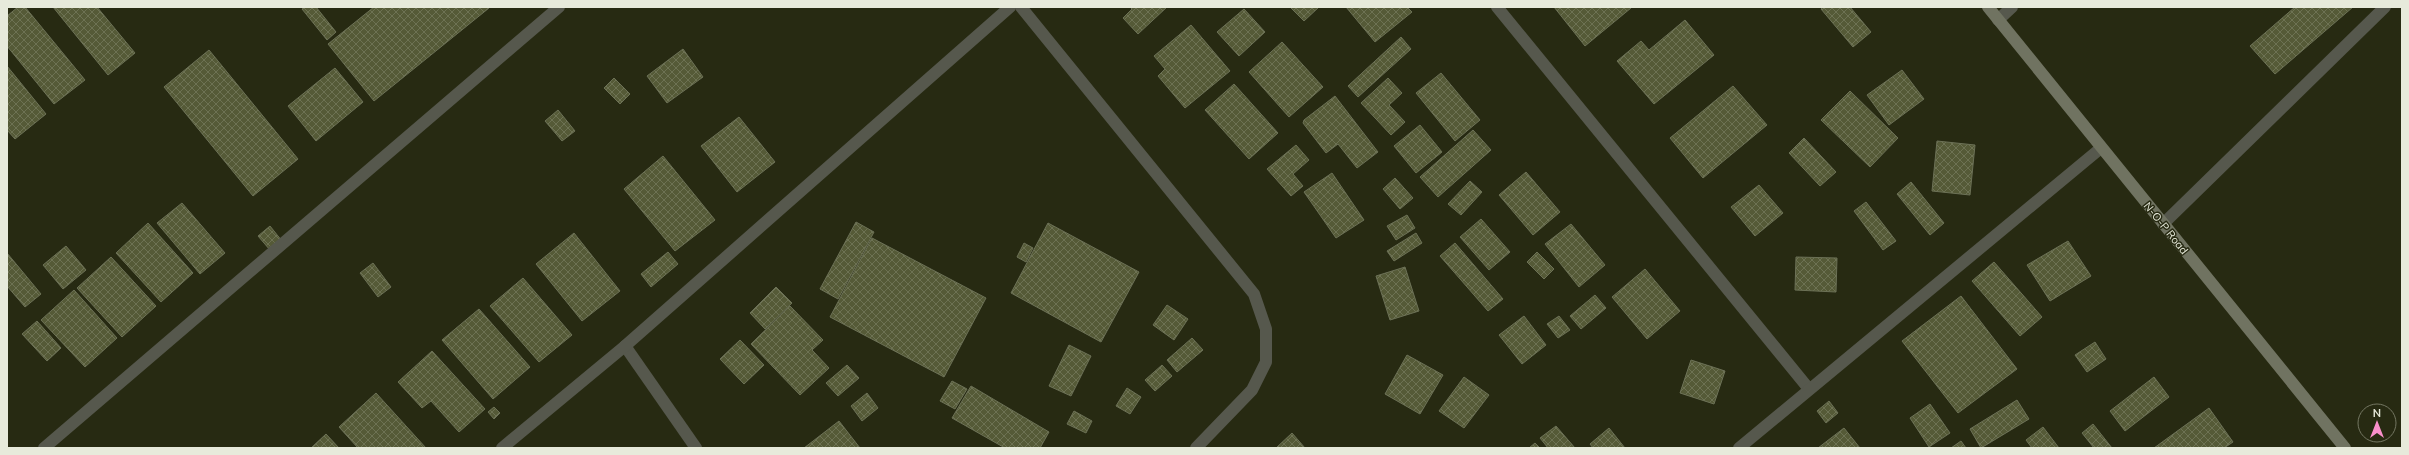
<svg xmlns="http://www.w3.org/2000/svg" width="2409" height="455" viewBox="0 0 2409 455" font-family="Mulish,sans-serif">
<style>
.building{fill:url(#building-cross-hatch);stroke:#6c7156}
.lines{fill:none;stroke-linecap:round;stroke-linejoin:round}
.lane{stroke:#56584d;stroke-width:12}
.street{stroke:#56584d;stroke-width:12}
.secondary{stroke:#707361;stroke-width:12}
.labels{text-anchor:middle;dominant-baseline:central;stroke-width:3;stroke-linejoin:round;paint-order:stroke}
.street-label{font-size:11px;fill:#e7eadb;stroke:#272a12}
</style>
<defs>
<pattern id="building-cross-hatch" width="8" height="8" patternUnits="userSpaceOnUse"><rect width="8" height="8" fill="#555a37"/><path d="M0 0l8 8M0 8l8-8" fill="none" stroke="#6d7253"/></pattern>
</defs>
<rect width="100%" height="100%" fill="#272a12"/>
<!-- building -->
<g class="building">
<path d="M18,7H25L85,80L54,104L7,46V16Z"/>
<path d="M53,7H97L135,53L108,75Z"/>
<path d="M305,7H316L336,32L327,40L302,9Z"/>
<path d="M374,7H488L489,8L374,101L328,44Z"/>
<path d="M1130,7H1167L1138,34L1123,18L1132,9Z"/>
<path d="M1290,7H1319L1304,21Z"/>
<path d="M1346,7H1407L1412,12L1375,42Z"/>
<path d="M1554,7H1630L1631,8L1585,46Z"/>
<path d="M1823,7H1850L1871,32L1853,47L1821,9Z"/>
<path d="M2295,7H2353L2275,74L2250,46Z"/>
<path d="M1244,9L1265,32L1239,56L1217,32Z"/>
<path d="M1685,20L1714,55L1654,104L1617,61L1641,41L1649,50Z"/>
<path d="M1191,25L1230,71L1185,108L1158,76L1165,69L1154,56Z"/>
<path d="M1401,37L1411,49L1358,97L1348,86Z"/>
<path d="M1282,42L1323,87L1289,117L1249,72Z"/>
<path d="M683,49L703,77L667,103L647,76Z"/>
<path d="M209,50L298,159L253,196L164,87Z"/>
<path d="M7,66L46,114L15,139L7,130Z"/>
<path d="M335,68L363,102L316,141L288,106Z"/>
<path d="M1902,70L1924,99L1889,125L1867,95Z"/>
<path d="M1441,73L1480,120L1455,141L1416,93Z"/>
<path d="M614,78L630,94L620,104L604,88Z"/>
<path d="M1388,78L1402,93L1389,105L1405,122L1391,135L1361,103Z"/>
<path d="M1234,84L1278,133L1249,159L1205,110Z"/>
<path d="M1733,86L1767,125L1703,178L1670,138Z"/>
<path d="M1850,91L1898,138L1870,167L1821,120Z"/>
<path d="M1335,96L1378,152L1357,168L1338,144L1326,153L1303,123L1304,120Z"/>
<path d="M558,110L575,131L562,141L545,121Z"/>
<path d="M739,117L775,162L737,192L701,146Z"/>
<path d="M1420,125L1442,152L1416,173L1394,146Z"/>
<path d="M1473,130L1491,150L1438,197L1420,177Z"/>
<path d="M1804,138L1836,172L1820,186L1789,153Z"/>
<path d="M1937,141L1975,145L1970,195L1932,191Z"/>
<path d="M1296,145L1309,160L1293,174L1303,186L1291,196L1267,169Z"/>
<path d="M663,156L715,220L675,251L624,189Z"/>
<path d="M1526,172L1560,212L1533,235L1499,195Z"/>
<path d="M1332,173L1364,220L1336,238L1304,192Z"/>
<path d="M1395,178L1413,198L1400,209L1383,189Z"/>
<path d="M1470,181L1482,192L1461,215L1448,204Z"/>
<path d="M1911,182L1944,223L1930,235L1897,194Z"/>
<path d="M1759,185L1783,213L1755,236L1731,207Z"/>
<path d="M1866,202L1896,241L1883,250L1854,211Z"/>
<path d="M182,203L225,253L200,274L157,223Z"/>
<path d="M1407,215L1415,228L1396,240L1387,226Z"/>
<path d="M1481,219L1510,252L1489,270L1460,237Z"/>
<path d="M856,222L874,232L838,299L820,289Z"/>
<path d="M148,223L193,273L161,302L116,253Z"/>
<path d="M1048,223L1139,272L1101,342L1011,293Z"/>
<path d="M1571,224L1605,265L1579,287L1545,244Z"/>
<path d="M270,226L282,241L270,250L258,236Z"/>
<path d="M574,233L620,291L582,321L536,264Z"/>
<path d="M1416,233L1422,243L1394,261L1387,251Z"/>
<path d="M872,238L986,298L944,377L830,317Z"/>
<path d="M2068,241L2091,276L2050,301L2027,265Z"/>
<path d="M1024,243L1033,248L1026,262L1017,257Z"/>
<path d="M1455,243L1503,299L1488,311L1440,256Z"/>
<path d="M66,246L86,270L63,289L43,265Z"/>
<path d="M668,252L678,264L651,287L641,274Z"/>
<path d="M1537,252L1554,269L1544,279L1527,262Z"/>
<path d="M7,253L41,294L25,307L7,286Z"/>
<path d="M111,257L156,306L122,337L77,288Z"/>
<path d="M1796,257L1837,258L1836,292L1795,290Z"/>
<path d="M1994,262L2042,317L2020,336L1972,281Z"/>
<path d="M373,263L391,287L378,297L360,273Z"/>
<path d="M1405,267L1419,311L1390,320L1376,276Z"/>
<path d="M1645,269L1680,311L1647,339L1612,297Z"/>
<path d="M523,278L572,335L539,362L490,306Z"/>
<path d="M776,287L792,303L765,329L750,313Z"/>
<path d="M74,290L117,338L85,367L41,320Z"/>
<path d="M1595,295L1606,308L1581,329L1570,316Z"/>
<path d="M1961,296L2017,369L1958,413L1902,341Z"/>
<path d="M1167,305L1188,319L1174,340L1153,325Z"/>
<path d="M790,306L823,340L812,350L829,368L800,395L751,344Z"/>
<path d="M479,309L530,367L493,399L442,340Z"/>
<path d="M1524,316L1546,345L1522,364L1499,335Z"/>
<path d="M1559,316L1570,330L1558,338L1547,324Z"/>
<path d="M37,321L61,348L47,361L22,334Z"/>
<path d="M1192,338L1203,350L1177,372L1167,360Z"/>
<path d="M740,340L764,365L744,384L720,359Z"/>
<path d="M2095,342L2106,359L2087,372L2075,355Z"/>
<path d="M1069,345L1091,356L1071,396L1049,386Z"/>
<path d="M432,351L485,409L459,432L431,401L422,408L398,382Z"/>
<path d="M1407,355L1443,375L1420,414L1385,394Z"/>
<path d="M1691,360L1725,371L1714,404L1680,393Z"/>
<path d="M847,365L859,378L838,396L826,383Z"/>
<path d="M1162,365L1172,376L1155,391L1145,380Z"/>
<path d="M1464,377L1489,395L1464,428L1439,411Z"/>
<path d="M2154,377L2169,397L2125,431L2110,411Z"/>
<path d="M952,381L967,389L955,409L940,401Z"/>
<path d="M971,386L1049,432L1040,448H1005L952,418Z"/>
<path d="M1127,388L1141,397L1130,414L1116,406Z"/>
<path d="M376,393L426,448H358L339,427Z"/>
<path d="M867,393L878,408L862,421L851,406Z"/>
<path d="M2017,400L2029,419L1981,448L1970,429Z"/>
<path d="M1829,401L1838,413L1826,423L1817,411Z"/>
<path d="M1930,404L1950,433L1929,447L1910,418Z"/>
<path d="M494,407L500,413L494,419L488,412Z"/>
<path d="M2209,408L2233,442L2224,448H2154Z"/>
<path d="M1074,411L1092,421L1086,433L1067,424Z"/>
<path d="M839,421L860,448H804Z"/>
<path d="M2093,424L2112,448H2094L2082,433Z"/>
<path d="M1556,426L1575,448H1548L1540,438Z"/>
<path d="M2043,427L2059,448H2032L2026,440Z"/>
<path d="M1609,428L1625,448H1593L1590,444Z"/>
<path d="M1844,428L1860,448H1818Z"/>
<path d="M1292,433L1305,448H1276Z"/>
<path d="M326,434L339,448H311Z"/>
<path d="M1961,441L1966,448H1951Z"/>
<path d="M1535,443L1540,448H1529Z"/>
</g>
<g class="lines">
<!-- lane -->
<g class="lane">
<path d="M1998,20L2012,7"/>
<path d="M2163,224L2385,7"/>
</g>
<!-- street -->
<g class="street">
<path d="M1021,7L1254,294L1266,329V362L1252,390L1196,448"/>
<path d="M1497,7L1809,389"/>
<path d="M625,346L696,448"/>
<path d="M44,448L559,7"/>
<path d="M502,448L625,346L1010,7"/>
<path d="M1739,448L2101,148"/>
</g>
<!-- secondary -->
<path class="secondary" d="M1988,7L2345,448"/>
</g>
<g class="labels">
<!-- street labels -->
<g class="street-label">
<text transform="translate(2166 228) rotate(51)">N-O-P Road</text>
</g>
</g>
<!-- border -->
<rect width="2409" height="455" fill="none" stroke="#e7eadb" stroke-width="16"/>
<!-- north arrow -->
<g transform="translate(2377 423)"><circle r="19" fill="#272a12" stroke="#747762"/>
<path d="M0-3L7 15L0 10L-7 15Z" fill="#f98fca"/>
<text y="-6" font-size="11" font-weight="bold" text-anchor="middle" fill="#e7eadb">N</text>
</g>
</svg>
